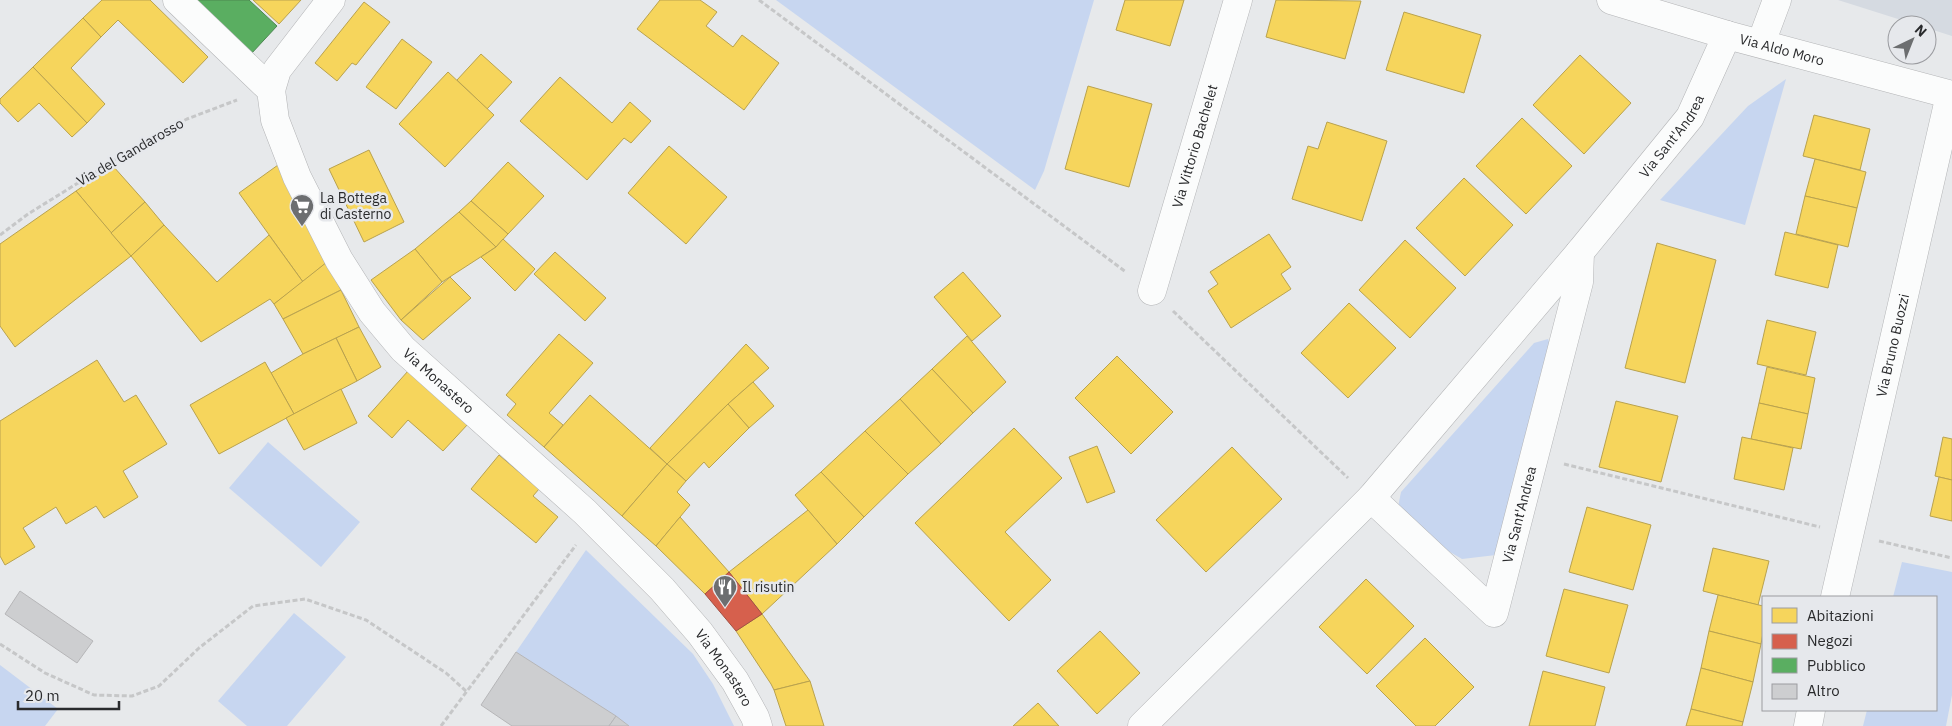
<svg xmlns="http://www.w3.org/2000/svg" width="1952" height="726" viewBox="0 0 1952 726" font-family="'IBM Plex Sans',sans-serif">
<style>
.built{fill:#d5dae1}
.green{fill:#c7d6f0}
.homes{fill:#f6d55c;stroke:#b9a24e}
.shops{fill:#d6604d;stroke:#a25043}
.public{fill:#5aae61;stroke:#4c8751}
.building{fill:#cdced0;stroke:#b6b6b8}
.lines{fill:none;stroke-linecap:round;stroke-linejoin:round}
.minor-casing{stroke:#b3b4b6;stroke-width:29}
.path{stroke:#c6c7c8;stroke-width:3;stroke-dasharray:5 2.5;stroke-linecap:butt}
.minor{stroke:#fbfcfc;stroke-width:28}
.labels{text-anchor:middle;dominant-baseline:central;stroke-width:5;stroke-linejoin:round;paint-order:stroke}
.street-label{font-size:14px;fill:#2a2b2d;stroke:#e6e8ec}
.poi-label{font-size:14px;fill:#2a2b2d;stroke:#e6e8ec;text-anchor:start}
</style>
<rect width="100%" height="100%" fill="#e7e9eb"/>
<!-- built -->
<path class="built" d="M1838,0H1952V36L1927,28V25H1917Z"/>
<!-- green -->
<g class="green">
<path d="M776,0H1094L1044,171L1035,190Z"/>
<path d="M1786,79L1745,225L1660,200L1748,106Z"/>
<path d="M1548,339L1555,355L1496,555L1462,559L1438,545L1398,507L1401,492L1534,343Z"/>
<path d="M268,442L360,522L321,567L229,488Z"/>
<path d="M586,550L693,654L713,684L734,726H629L516,652Z"/>
<path d="M1902,562L1952,572V695L1946,726H1863L1867,710H1936V597H1893Z"/>
<path d="M294,613L346,657L287,726H247L218,701Z"/>
<path d="M0,665L58,709L45,726H0Z"/>
</g>
<!-- homes -->
<g class="homes">
<path d="M102,0H150L208,57L183,83L118,20L101,37L83,18Z"/>
<path d="M253,0H301L279,24Z"/>
<path d="M660,0H700L717,12L706,26L733,47L742,35L779,63L744,110L637,29Z"/>
<path d="M1125,0H1184L1170,46L1116,30Z"/>
<path d="M1276,0L1361,1L1345,59L1266,37Z"/>
<path d="M364,2L390,22L356,65L352,63L337,81L315,63Z"/>
<path d="M1404,12L1481,35L1464,93L1386,70Z"/>
<path d="M83,18L101,37L71,68L105,104L87,123L33,67Z"/>
<path d="M402,39L432,62L396,109L366,87Z"/>
<path d="M481,54L512,82L487,109L457,80Z"/>
<path d="M1580,55L1631,103L1584,154L1533,105Z"/>
<path d="M33,67L87,123L72,137L39,103L18,122L0,103V99Z"/>
<path d="M448,72L494,115L445,167L399,124Z"/>
<path d="M560,77L612,123L630,102L651,121L631,143L624,138L587,180L520,121Z"/>
<path d="M1088,86L1152,104L1129,187L1065,169Z"/>
<path d="M1814,115L1870,129L1860,170L1803,156Z"/>
<path d="M1522,118L1572,166L1526,214L1476,166Z"/>
<path d="M1327,122L1387,141L1362,221L1292,199L1308,146L1318,149Z"/>
<path d="M669,146L727,197L686,244L628,193Z"/>
<path d="M369,150L404,222L364,242L329,169Z"/>
<path d="M1815,159L1866,172L1857,208L1805,196Z"/>
<path d="M508,162L544,196L508,234L471,201Z"/>
<path d="M278,165L327,262L303,282L239,193Z"/>
<path d="M113,166L145,202L111,233L76,191Z"/>
<path d="M1464,178L1513,225L1465,276L1416,228Z"/>
<path d="M76,191L131,256L15,347L0,326V244Z"/>
<path d="M1805,196L1857,208L1848,247L1796,234Z"/>
<path d="M471,201L508,234L496,247L459,212Z"/>
<path d="M145,202L164,225L131,256L111,233Z"/>
<path d="M459,212L496,247L442,282L415,249Z"/>
<path d="M164,225L217,282L269,235L303,282L274,304L270,299L201,342L131,256Z"/>
<path d="M1785,232L1838,245L1828,288L1775,275Z"/>
<path d="M1269,234L1291,267L1281,274L1291,289L1231,328L1208,291L1218,284L1210,272Z"/>
<path d="M503,239L535,269L515,291L481,257L496,247Z"/>
<path d="M1405,240L1456,288L1410,338L1359,290Z"/>
<path d="M1657,243L1716,260L1685,383L1625,368Z"/>
<path d="M415,249L442,282L401,320L371,280Z"/>
<path d="M555,252L606,298L585,321L534,274Z"/>
<path d="M327,262L341,290L283,319L274,304Z"/>
<path d="M963,272L1001,316L972,341L934,297Z"/>
<path d="M450,277L471,298L423,340L401,320Z"/>
<path d="M341,290L359,327L303,354L283,319Z"/>
<path d="M1349,303L1396,348L1348,398L1301,353Z"/>
<path d="M1767,320L1816,332L1806,375L1757,364Z"/>
<path d="M359,327L381,367L357,381L336,338Z"/>
<path d="M559,334L593,363L549,413L563,425L544,447L507,415L516,404L506,395Z"/>
<path d="M967,336L1006,382L973,413L932,369Z"/>
<path d="M336,338L357,381L294,414L271,373L303,354Z"/>
<path d="M746,344L769,368L728,404L667,464L650,448Z"/>
<path d="M1117,356L1173,412L1131,454L1075,398Z"/>
<path d="M97,360L124,402L136,395L167,444L123,471L138,497L104,518L96,506L66,524L56,507L23,528L35,547L5,565L0,556V421Z"/>
<path d="M265,362L294,414L219,454L190,405Z"/>
<path d="M1767,367L1815,378L1808,414L1759,403Z"/>
<path d="M932,369L973,413L941,444L900,399Z"/>
<path d="M408,371L468,424L443,451L408,420L392,438L368,416Z"/>
<path d="M753,382L774,406L749,428L728,404Z"/>
<path d="M341,389L357,423L304,450L286,418Z"/>
<path d="M590,395L667,464L622,516L544,447Z"/>
<path d="M900,399L941,444L908,474L865,431Z"/>
<path d="M1616,401L1678,416L1661,482L1599,467Z"/>
<path d="M1759,403L1808,414L1801,449L1751,439Z"/>
<path d="M728,404L749,428L709,468L704,462L686,481L667,464Z"/>
<path d="M1014,428L1062,478L1005,532L1051,580L1009,621L915,523Z"/>
<path d="M865,431L908,474L864,517L821,472Z"/>
<path d="M1742,437L1793,448L1784,490L1734,479Z"/>
<path d="M1943,437L1952,439V480L1935,476Z"/>
<path d="M1097,446L1115,492L1087,503L1069,457Z"/>
<path d="M1232,447L1282,499L1206,572L1156,520Z"/>
<path d="M499,455L539,489L533,496L558,517L536,543L471,489Z"/>
<path d="M667,464L686,481L677,492L690,505L656,546L622,516Z"/>
<path d="M821,472L864,517L837,544L795,495Z"/>
<path d="M1939,477L1952,480V521L1930,516Z"/>
<path d="M1587,507L1651,525L1633,590L1569,572Z"/>
<path d="M808,510L837,544L762,614L729,572Z"/>
<path d="M680,517L729,572L705,594L656,546Z"/>
<path d="M1713,548L1769,561L1758,605L1703,591Z"/>
<path d="M1366,579L1414,626L1367,674L1319,627Z"/>
<path d="M1564,589L1628,605L1609,673L1546,656Z"/>
<path d="M1718,595L1763,606V633L1761,644L1709,631Z"/>
<path d="M762,614L810,681L774,690L771,684L736,631Z"/>
<path d="M1100,631L1140,673L1097,714L1057,671Z"/>
<path d="M1709,631L1761,644L1753,682L1701,668Z"/>
<path d="M1425,638L1474,687L1435,726H1416L1376,686Z"/>
<path d="M1701,668L1753,682L1743,722L1691,709Z"/>
<path d="M1543,671L1605,687L1595,726H1529Z"/>
<path d="M810,681L824,726H786L774,690Z"/>
<path d="M1038,703L1059,726H1013Z"/>
<path d="M1691,709L1743,722L1742,726H1686Z"/>
</g>
<!-- shops -->
<path class="shops" d="M729,572L762,614L736,631L705,594Z"/>
<!-- public -->
<path class="public" d="M191,0H249L277,26L251,54Z"/>
<!-- building -->
<g class="building">
<path d="M20,591L93,641L77,663L5,614Z"/>
<path d="M516,652L616,716L609,726H512L481,705Z"/>
<path d="M616,716L629,726H609Z"/>
</g>
<g class="lines">
<!-- minor casing -->
<g class="minor-casing">
<g id="minor">
<path id="s1" d="M177,0L271,90L275,120L297,177L339,260L372,312L403,349L585,512L662,589L700,633L735,681L755,717L758,726"/>
<path id="s2" d="M1611,0L1727,35L1952,95"/>
<path d="M1761,43L1777,0"/>
<path d="M271,90L277,70L331,0"/>
<path id="s3" d="M1152,291L1238,0"/>
<path id="s4" d="M1371,498L1494,613L1579,282L1580,252"/>
<path id="s5" d="M1835,597L1950,95"/>
<path id="s6" d="M1142,726L1371,498L1580,252L1690,117L1727,35"/>
<path d="M1808,726L1811,710"/>
</g>
</g>
<!-- path -->
<g class="path">
<path d="M759,0L1126,272"/>
<path d="M0,235L28,214L157,134L187,119L237,100"/>
<path d="M1173,311L1348,478"/>
<path d="M1564,464L1820,527"/>
<path d="M1879,541L1952,558"/>
<path d="M0,644L45,673L94,695L132,696L159,686L199,648L253,606L305,599L366,620L446,673L467,692"/>
<path d="M441,726L576,545"/>
</g>
<!-- minor -->
<use href="#minor" class="minor"/>
</g>
<!-- icons -->
<defs>
<g id="supermarket-pin" transform="scale(1.25)"><path d="M0 17L-7.5 6A9.5 9.5 0 1 1 7.5 6Z" fill="#6c6e70" stroke="#e6e8ec"/><path d="M-6-5.5h2.5l.6 2H6L4.5 2H-2.5L-4.4-4H-6ZM-1.5 3.2a1.3 1.3 0 1 0 .1 0ZM3 3.2a1.3 1.3 0 1 0 .1 0Z" fill="#fff"/></g>
<g id="restaurant-pin" transform="scale(1.25)"><path d="M0 17L-7.5 6A9.5 9.5 0 1 1 7.5 6Z" fill="#6c6e70" stroke="#e6e8ec"/><path d="M-5-6h1v4h1v-4h1v4h1v-4h1v5L-1.5 .5V6h-2V.5L-5-1ZM5-6V6H3V1.5H1.5Q1.5-4 5-6Z" fill="#fff"/></g>
</defs>
<g fill-rule="evenodd">
<use href="#supermarket-pin" x="302" y="206"/>
<use href="#restaurant-pin" x="725" y="587"/>
</g>
<g class="labels">
<!-- street labels -->
<g class="street-label">
<text stroke="none"><textPath href="#s2" startOffset="178">Via Aldo Moro</textPath></text>
<text stroke="none"><textPath href="#s6" startOffset="794">Via Sant'Andrea</textPath></text>
<text stroke="none"><textPath href="#s3" startOffset="151">Via Vittorio Bachelet</textPath></text>
<text transform="translate(130 152) rotate(-30)">Via del Gandarosso</text>
<text stroke="none"><textPath href="#s5" startOffset="258">Via Bruno Buozzi</textPath></text>
<text stroke="none"><textPath href="#s1" startOffset="472">Via Monastero</textPath></text>
<text stroke="none"><textPath href="#s4" startOffset="270">Via Sant'Andrea</textPath></text>
<text stroke="none"><textPath href="#s1" startOffset="878">Via Monastero</textPath></text>
</g>
<!-- poi labels -->
<g class="poi-label">
<text x="320" y="198">La Bottega<tspan x="320" dy="16">di Casterno</tspan></text>
<text x="742" y="587">Il risutin</text>
</g>
</g>
<!-- legend -->
<rect x="1762" y="596" width="175" height="115" fill="#e6e8ec" stroke="#9b9ca0"/>
<rect x="1772" y="608" width="25" height="15" fill="#f6d55c" stroke="#9b9ca0"/>
<text x="1807" y="621" font-size="15" fill="#2a2b2d">Abitazioni</text>
<rect x="1772" y="634" width="25" height="15" fill="#d6604d" stroke="#9b9ca0"/>
<text x="1807" y="646" font-size="15" fill="#2a2b2d">Negozi</text>
<rect x="1772" y="658" width="25" height="15" fill="#5aae61" stroke="#9b9ca0"/>
<text x="1807" y="671" font-size="15" fill="#2a2b2d">Pubblico</text>
<rect x="1772" y="684" width="25" height="15" fill="#cdced0" stroke="#9b9ca0"/>
<text x="1807" y="696" font-size="15" fill="#2a2b2d">Altro</text>
<!-- north arrow -->
<g transform="translate(1912 40) rotate(43)"><circle r="24" fill="#e6e8ec" stroke="#9b9ca0"/>
<path d="M0-4L9 19L0 12L-9 19Z" fill="#6c6e70"/>
<text y="-8" font-size="14" font-weight="bold" text-anchor="middle" fill="#2a2b2d">N</text>
</g>
<!-- scale -->
<path d="M18 701v8h101v-8" fill="none" stroke="#2a2b2d" stroke-width="2.5"/>
<text x="25" y="701" font-size="15" fill="#2a2b2d" stroke="#e6e8ec" stroke-width="4" paint-order="stroke">20 m</text>
</svg>
